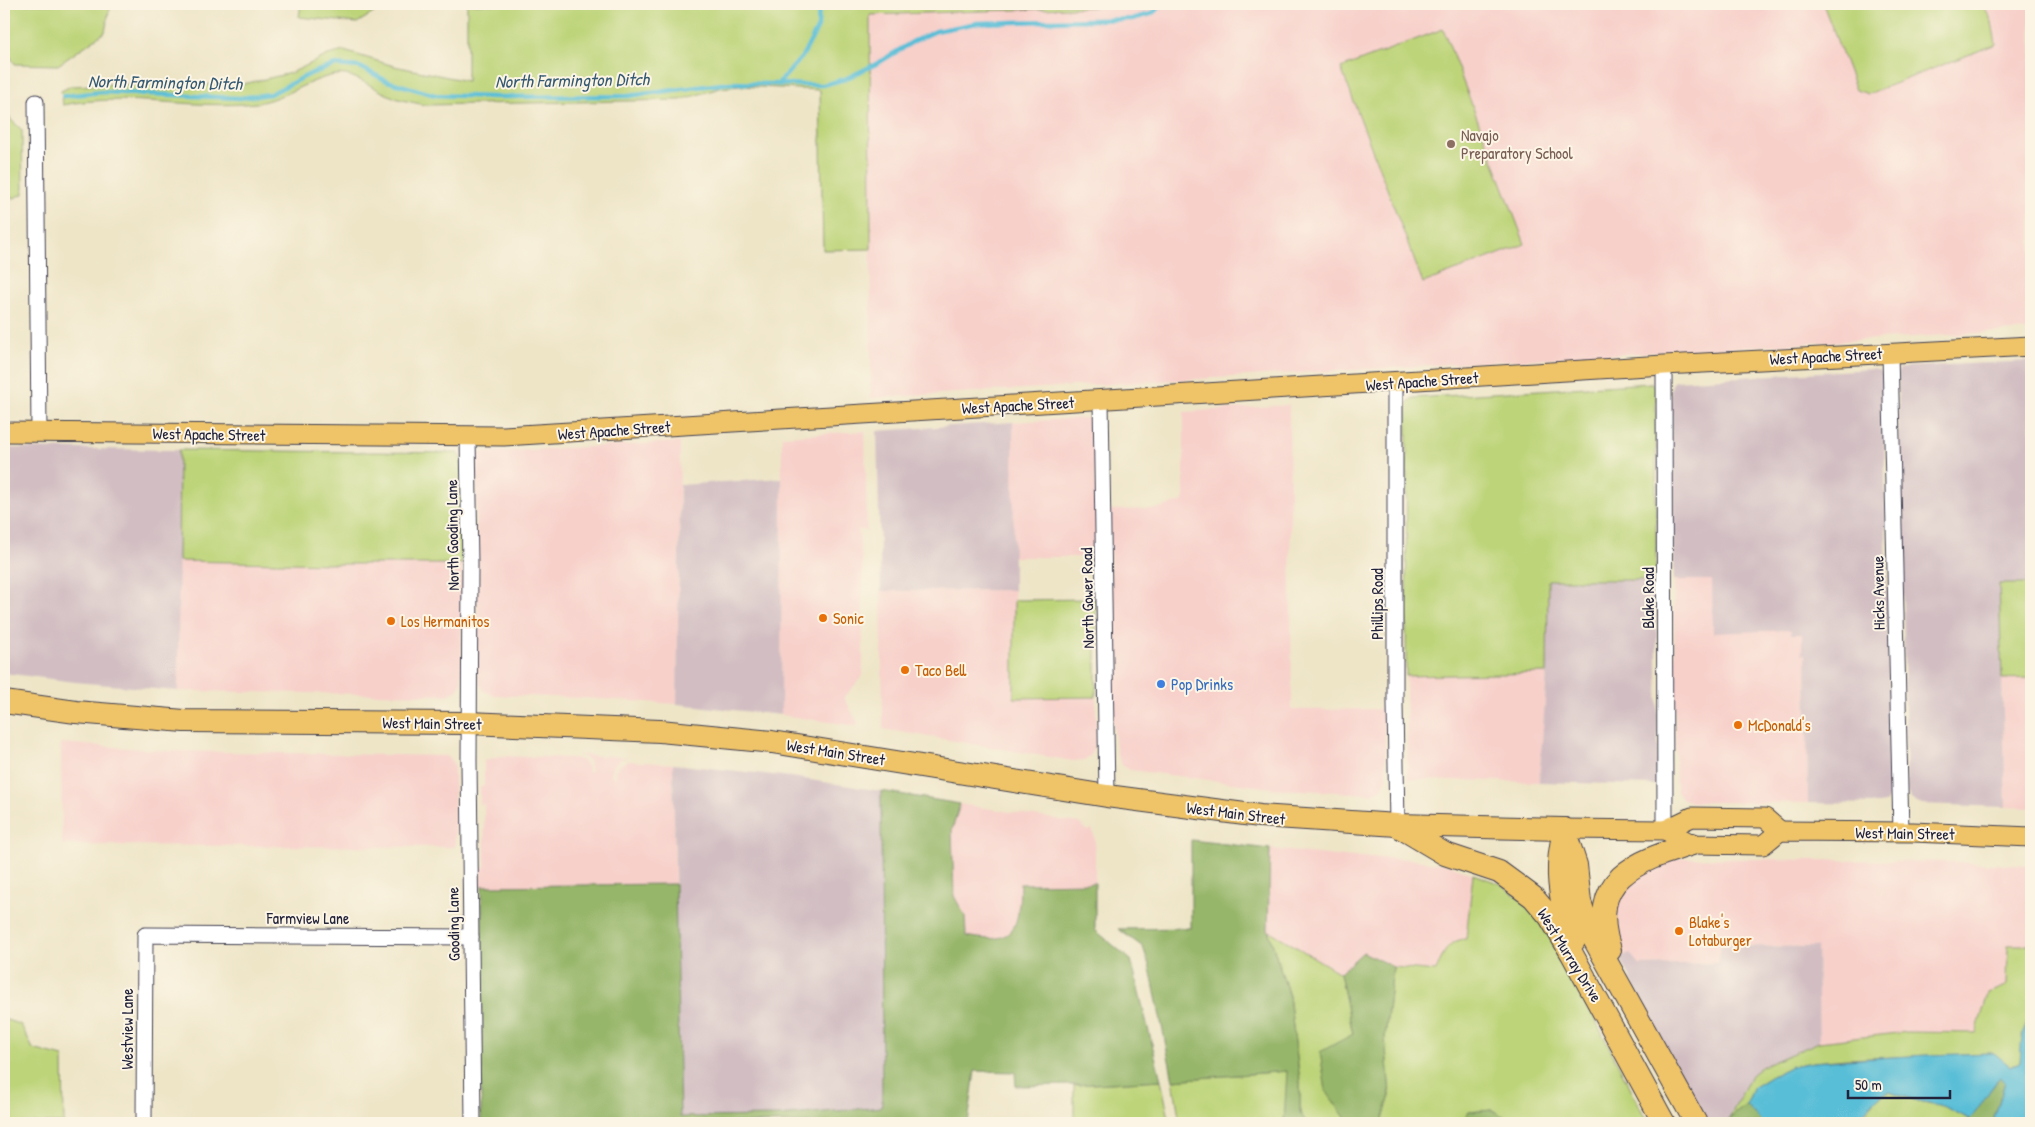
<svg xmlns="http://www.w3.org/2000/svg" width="2035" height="1127" viewBox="0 0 2035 1127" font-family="'Patrick Hand',sans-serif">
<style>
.built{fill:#f7d0ca}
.industrial{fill:#d2bec2}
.green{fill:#bdd479;stroke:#707b5a}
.forest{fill:#96b669;stroke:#5c6c52}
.water{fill:#59bed7;stroke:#3e7089}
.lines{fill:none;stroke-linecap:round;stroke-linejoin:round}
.stream{stroke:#59bed7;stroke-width:4.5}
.minor-casing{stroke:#413f50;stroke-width:17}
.major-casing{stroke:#413f50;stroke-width:21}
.highway-casing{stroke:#413f50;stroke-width:24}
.minor{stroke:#fff;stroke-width:15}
.major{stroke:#efc469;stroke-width:19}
.highway{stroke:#efc469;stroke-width:22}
.education-dot{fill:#8d6e63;stroke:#fcf5e5;stroke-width:2}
.food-dot{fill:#e8710a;stroke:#fcf5e5;stroke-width:2}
.shop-dot{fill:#3f7fe0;stroke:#fcf5e5;stroke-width:2}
.labels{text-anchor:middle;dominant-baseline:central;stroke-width:4;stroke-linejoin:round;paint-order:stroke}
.education-label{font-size:16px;fill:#785e54;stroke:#fcf5e5;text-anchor:start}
.street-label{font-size:16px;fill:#22223b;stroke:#fcf5e5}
.food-label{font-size:16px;fill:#c56008;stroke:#fcf5e5;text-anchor:start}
.shop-label{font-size:16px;fill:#366cbe;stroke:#fcf5e5;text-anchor:start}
.water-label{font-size:18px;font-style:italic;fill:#355972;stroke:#fcf5e5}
</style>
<rect width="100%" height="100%" fill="#fcf5e5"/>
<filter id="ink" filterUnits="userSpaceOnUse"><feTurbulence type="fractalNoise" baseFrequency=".02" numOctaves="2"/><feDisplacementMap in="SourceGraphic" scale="10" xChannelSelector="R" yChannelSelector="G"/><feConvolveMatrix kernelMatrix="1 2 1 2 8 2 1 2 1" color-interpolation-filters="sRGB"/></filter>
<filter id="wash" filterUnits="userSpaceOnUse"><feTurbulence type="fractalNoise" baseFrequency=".0096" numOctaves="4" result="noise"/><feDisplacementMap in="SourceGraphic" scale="20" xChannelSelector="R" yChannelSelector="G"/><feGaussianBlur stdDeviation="1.12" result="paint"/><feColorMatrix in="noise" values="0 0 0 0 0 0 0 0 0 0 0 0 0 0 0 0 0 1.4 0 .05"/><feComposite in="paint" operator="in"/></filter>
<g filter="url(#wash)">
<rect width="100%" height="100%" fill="#eee5c7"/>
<!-- built -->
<g class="built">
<path d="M1181,4H2031V330L871,398L870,15Z"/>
<path d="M1289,405L1292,710L1384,709L1386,779L1382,788L1373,794L1280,789L1130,770L1122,765L1117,754L1112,715L1110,510L1156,509L1184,501V412Z"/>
<path d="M1088,418L1091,419L1092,422L1096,492V557H1013V422Z"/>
<path d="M865,431L867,530H858L862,558L863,675L844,698L858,723L857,726L781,715L782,436Z"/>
<path d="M680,442L677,704L584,698L495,695L484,691L480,684L478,676L476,453Z"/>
<path d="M178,561L336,564H462L461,683L456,691L447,695L178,691Z"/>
<path d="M1674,580H1712L1758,630H1791L1802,634V654H1806L1808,803L1691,802L1683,799L1678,793L1676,788Z"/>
<path d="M1014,590V698L1096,697V739L1091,755L1085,760L1073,761L883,729L881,591Z"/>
<path d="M1547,673L1539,782L1408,779L1406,676Z"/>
<path d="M2031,678V808L2006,807L2002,679Z"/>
<path d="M61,743L167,751L446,756L452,761L454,765L455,847L62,845Z"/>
<path d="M576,755L628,757L620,759L614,765L611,774L614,778L616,777L615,770L619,765L628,761L673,764L675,884L481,886V867L483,868L485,866L484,804L480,805V785L481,787L484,786V761L499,756L572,758L582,760L588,767L587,772L591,771L589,761L582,756Z"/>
<path d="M960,804L1079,823L1088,831L1092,829L1095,840V883L1020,884L1019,915L1009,934L998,939L985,940L966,936L965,916L954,896L952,830Z"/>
<path d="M1270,849L1337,856L1408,859L1449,865L1473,874L1466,939L1448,946L1436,971L1393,967L1363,952L1340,973L1268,930Z"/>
<path d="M1679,858L1948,862L2031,866V945H2008L2007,986L1988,995L1976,1033L1907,1032L1819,1042L1817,947L1721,946L1718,963L1639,965L1620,957L1611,938L1609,928L1624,879Z"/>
</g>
<!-- industrial -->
<g class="industrial">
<path d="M2031,361V584L1999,585L2006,807L1919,804L1911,799L1907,790L1898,372L1900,369L1907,367Z"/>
<path d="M1872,369L1881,371L1883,376L1891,795L1885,803L1879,804L1808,803L1806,654H1802V634H1791V630L1713,633L1712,580H1674L1671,389L1672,384L1675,381Z"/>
<path d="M1013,422L1014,590L881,591L877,431Z"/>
<path d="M4,448L179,450L178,691L75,682L4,673Z"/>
<path d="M782,478L781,715L677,704L680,485Z"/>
<path d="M1548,580H1656L1658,750L1655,785L1539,782L1547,673Z"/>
<path d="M673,764L791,777L881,791L882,1107L778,1116L680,1117Z"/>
<path d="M1721,946L1817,947L1819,1042L1761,1067L1751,1075L1729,1119L1724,1123H1704L1620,957L1630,953L1639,965L1718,963Z"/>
</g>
<!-- green -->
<g class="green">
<path d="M4,4H114L109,11L105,32L58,65L15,64L4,47Z"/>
<path d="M301,4H388L357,23L299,17Z"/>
<path d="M467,4H1181L870,15L871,249L823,250L820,90L740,86L720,88L680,100L424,105C414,102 401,101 391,96C376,90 363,79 346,75C321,71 284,100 256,103C192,110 127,92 63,105L61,91L71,86L117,84L239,85L291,73L328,55L344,51L394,66L467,81Z"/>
<path d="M1823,4H1983L1992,22L1996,44L1868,94L1856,90Z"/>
<path d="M1443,29L1525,244L1423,283L1341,68Z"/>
<path d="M7,111L11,120L22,130L23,194L14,198H4V112Z"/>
<path d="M1651,383L1656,388V580H1548L1547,673L1406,676L1407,403L1413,398Z"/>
<path d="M179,450L458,453L463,462L462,564H336L178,561Z"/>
<path d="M1999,584H2031V678L2002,679Z"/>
<path d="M1096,599V697L1014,698V600Z"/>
<path d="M1473,874L1501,884L1531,908L1566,961L1565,965L1576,988L1581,992L1648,1123H1516L1492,1110L1469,1112L1462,1123H1382L1390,1095L1385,1037L1393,967L1436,971C1443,955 1447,940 1466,939Z"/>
<path d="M1268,930L1340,973L1353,1034L1343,1114L1349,1123H1307L1300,1113V1081L1289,996Z"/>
<path d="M2008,945H2031V1016L2020,1062L2009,1066L1993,1053L1845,1059L1813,1062L1792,1066L1770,1077L1754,1087L1746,1105L1729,1119L1751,1075L1761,1067L1819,1042L1907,1032L1976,1033L1988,994L2007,985Z"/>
<path d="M4,1019L21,1025L33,1049L63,1057L64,1123H4Z"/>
<path d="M1288,1071L1284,1123H1180L1173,1080Z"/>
<path d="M1161,1080L1170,1123H1074V1085Z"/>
<path d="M1890,1091L1917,1101L1940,1105L1970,1119L1966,1123H1850L1864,1114L1880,1095Z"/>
</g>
<!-- forest -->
<g class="forest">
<path d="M881,791L960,804L952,830L954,896L965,916L966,936C1016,946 1019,928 1020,884L1095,883V930L1131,960L1161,1080L1074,1085L1016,1086L1015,1072L975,1071L968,1123H481L482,886L675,884L680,1117L778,1116L882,1107Z"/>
<path d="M1191,840L1270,849L1268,930L1289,996L1300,1081V1113L1307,1123H1284L1287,1071L1173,1080L1150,968L1143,947L1118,929L1191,928Z"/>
<path d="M1363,952L1393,967L1385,1037L1390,1095L1382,1123H1349L1326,1091L1320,1052L1353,1034L1340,973Z"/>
<path d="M2000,1078L2005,1082L1994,1118L1996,1123H1966C1979,1109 1987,1092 2000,1078Z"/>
<path d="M1746,1105L1763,1123H1724Z"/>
<path d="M1492,1110L1516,1123H1462L1469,1112Z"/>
</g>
<!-- water -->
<path class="water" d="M2030,1016L2031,1123H1996L1994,1119L2005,1082L2000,1078C1988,1090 1982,1106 1970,1119L1940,1105L1917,1101L1890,1091C1874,1097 1866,1113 1851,1122C1845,1125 1775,1123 1763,1123L1746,1105L1754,1087L1770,1077L1792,1066L1813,1062L1926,1055L1994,1053L2010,1066L2020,1062L2022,1034Z"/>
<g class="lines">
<!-- stream -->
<g class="stream">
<path d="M778,84L802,57L818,27L819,4"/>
<path d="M64,96L102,92L240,98L270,94L312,73L335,65L360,67L387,81L435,95L494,97L628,96L729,83L823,85L845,79L878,63L914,41L936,31L977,23L1132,19L1151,14L1164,4"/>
</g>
</g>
</g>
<g filter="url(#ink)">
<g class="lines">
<!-- minor casing -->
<g class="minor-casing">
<g id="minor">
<path d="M36,102L39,432"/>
<path d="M1890,353L1901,832"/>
<path d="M1664,365L1665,830"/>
<path d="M1395,383V704L1397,825"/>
<path d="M1101,400L1107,796"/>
<path d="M468,437L470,564L469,761L473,1123"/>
<path d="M144,1123L145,935L471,937"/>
</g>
</g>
<!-- major casing -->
<g class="major-casing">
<g id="major">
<path d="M4,432L504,436L1664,365L2031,346"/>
<path d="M1564,829L1665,830L1692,844L1763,845L1780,831L1913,832L2031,837"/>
<path d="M1665,830L1692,817L1765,818L1780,831"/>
</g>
</g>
<!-- highway casing -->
<g class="highway-casing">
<g id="highway">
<path d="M4,702L76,712L184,721L469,723L660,731L772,742L1107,796L1260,816L1397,825L1564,829"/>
<path d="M1398,826L1445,854L1499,872L1533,897L1550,917L1572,954L1664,1123"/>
<path d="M1564,829L1576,865L1580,902L1591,934L1696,1123"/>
<path d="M1563,835C1561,845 1559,856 1559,866C1558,891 1565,918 1574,941"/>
<path d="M1610,950C1587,878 1635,862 1692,844"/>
</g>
</g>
<!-- minor -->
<use href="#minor" class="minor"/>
<!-- major -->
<use href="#major" class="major"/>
<!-- highway -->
<use href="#highway" class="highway"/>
</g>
</g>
<!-- markers -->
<circle class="education-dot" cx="1451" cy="144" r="5"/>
<g class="food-dot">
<circle cx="823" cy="618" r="5"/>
<circle cx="391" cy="621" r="5"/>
<circle cx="905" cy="670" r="5"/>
<circle cx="1738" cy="725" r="5"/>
<circle cx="1679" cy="931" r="5"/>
</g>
<circle class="shop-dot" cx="1161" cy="684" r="5"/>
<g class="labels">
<!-- education labels -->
<g class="education-label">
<text x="1461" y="135">Navajo<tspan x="1461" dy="18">Preparatory School</tspan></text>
</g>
<!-- street labels -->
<g class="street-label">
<text transform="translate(1826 356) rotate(-3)">West Apache Street</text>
<text transform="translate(1422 381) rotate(-4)">West Apache Street</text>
<text transform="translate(1018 405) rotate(-3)">West Apache Street</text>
<text transform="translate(614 430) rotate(-4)">West Apache Street</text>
<text transform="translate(209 434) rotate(1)">West Apache Street</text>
<text transform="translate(452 535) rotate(-91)">North Gooding Lane</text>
<text transform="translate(1878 593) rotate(-91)">Hicks Avenue</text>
<text transform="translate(1087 598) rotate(-91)">North Gower Road</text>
<text transform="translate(1648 598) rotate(-90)">Blake Road</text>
<text transform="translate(1377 604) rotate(-90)">Phillips Road</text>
<text transform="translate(432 723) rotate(1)">West Main Street</text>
<text transform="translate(836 752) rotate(9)">West Main Street</text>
<text transform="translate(1236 813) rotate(7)">West Main Street</text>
<text transform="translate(1905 833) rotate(1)">West Main Street</text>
<text x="308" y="918">Farmview Lane</text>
<text transform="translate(453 924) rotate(-91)">Gooding Lane</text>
<text transform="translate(1570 955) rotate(58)">West Murray Drive</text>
<text transform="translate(127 1029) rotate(-90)">Westview Lane</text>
</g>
<!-- food labels -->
<g class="food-label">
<text x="833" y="618">Sonic</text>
<text x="401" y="621">Los Hermanitos</text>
<text x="915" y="670">Taco Bell</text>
<text x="1748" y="725">McDonald's</text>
<text x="1689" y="922">Blake's<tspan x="1689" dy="18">Lotaburger</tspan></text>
</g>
<!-- shop labels -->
<g class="shop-label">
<text x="1171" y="684">Pop Drinks</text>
</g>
<!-- water labels -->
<g class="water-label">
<text transform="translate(572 80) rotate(-1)">North Farmington Ditch</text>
<text transform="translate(165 82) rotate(1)">North Farmington Ditch</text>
</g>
</g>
<!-- margin -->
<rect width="2035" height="1127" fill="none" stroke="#fcf5e5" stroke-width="20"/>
<!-- scale -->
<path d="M1848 1090v8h102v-8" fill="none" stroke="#22223b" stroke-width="2.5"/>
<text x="1855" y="1090" font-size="15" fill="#22223b" stroke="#fcf5e5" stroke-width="4" paint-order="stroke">50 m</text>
</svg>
